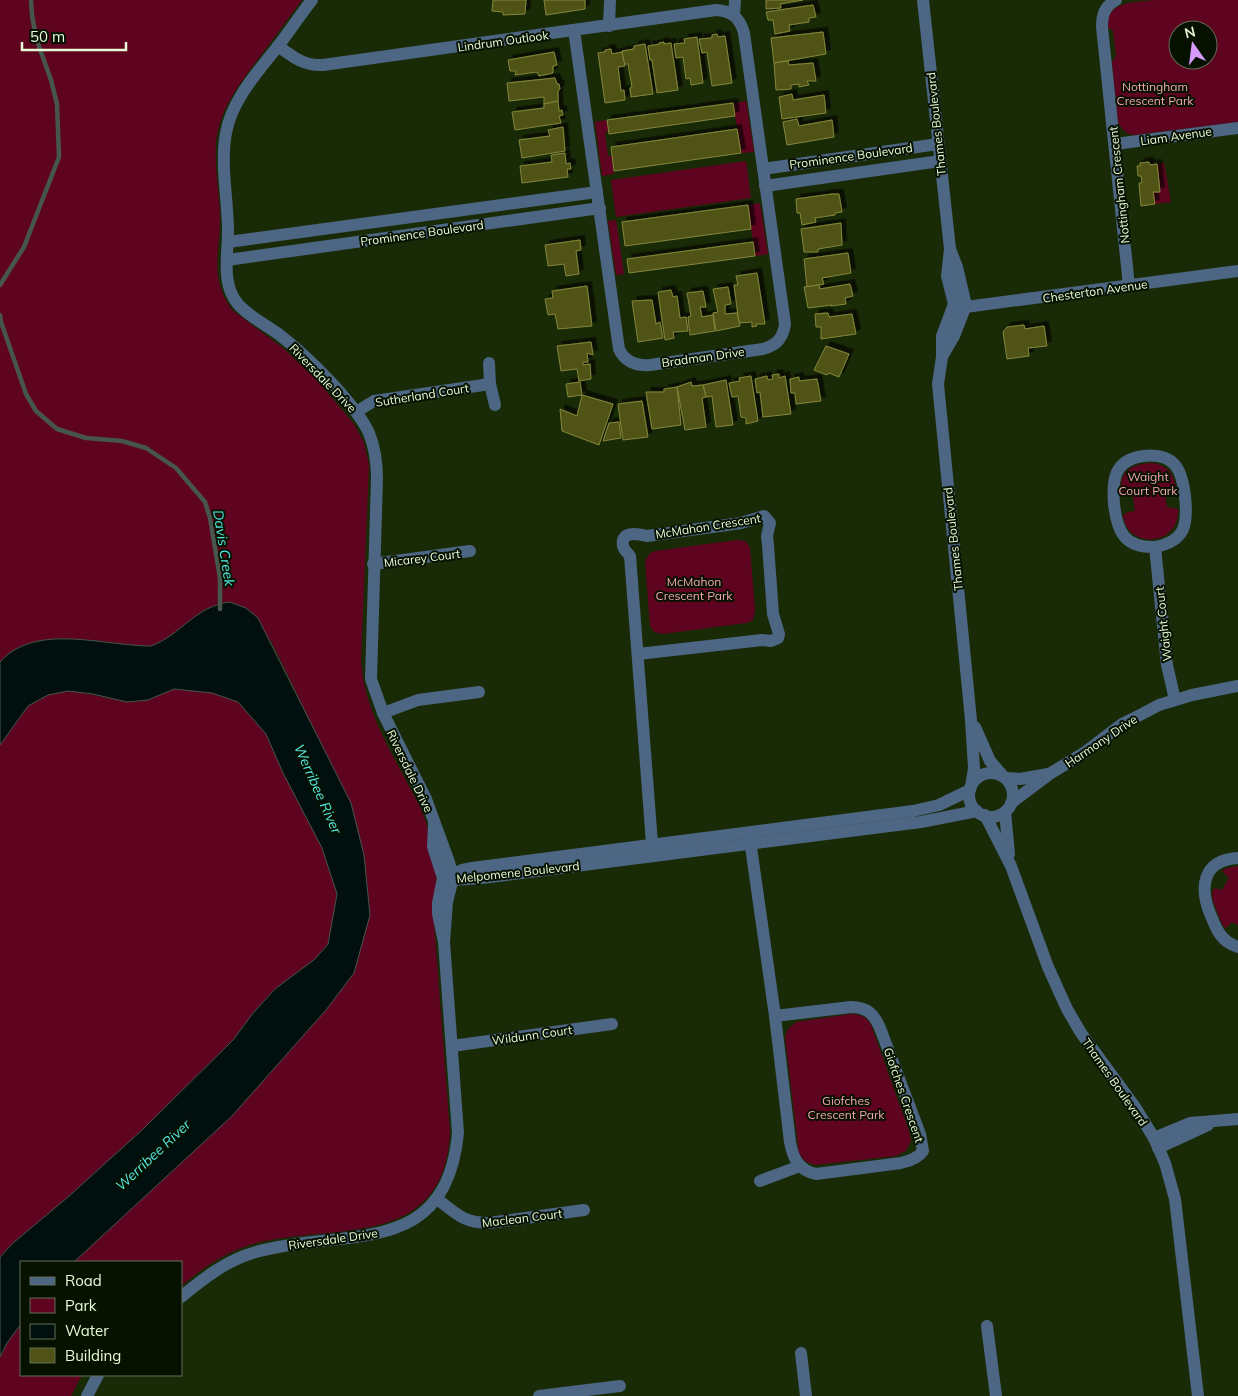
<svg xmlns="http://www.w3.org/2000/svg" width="1238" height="1396" viewBox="0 0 1238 1396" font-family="Mulish,sans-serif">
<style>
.green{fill:#5e0420;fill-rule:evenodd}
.water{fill:#010f0f;stroke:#46564b}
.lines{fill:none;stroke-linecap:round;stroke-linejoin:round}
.stream{stroke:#46564b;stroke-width:4.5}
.building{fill:#505217;stroke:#84873a;filter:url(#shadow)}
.street{stroke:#4c6683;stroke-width:12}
.labels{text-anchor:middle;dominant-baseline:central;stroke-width:4;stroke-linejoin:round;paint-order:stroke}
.street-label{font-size:12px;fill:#e7fad7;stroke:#061100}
.park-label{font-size:12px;fill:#f4a7b0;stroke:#061100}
.water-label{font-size:14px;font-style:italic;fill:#56e7e2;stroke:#061100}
</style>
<defs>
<filter id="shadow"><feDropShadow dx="4.5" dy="-4.5" stdDeviation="0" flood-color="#0009"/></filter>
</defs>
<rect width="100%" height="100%" fill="#192a07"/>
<!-- green -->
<g class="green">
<path d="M0,0H302C288,18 275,37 261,55C241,82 220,107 216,142C214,168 220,195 220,222C219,257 210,278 232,310L283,348L316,379L354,424L364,443L369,465L361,659C363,712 397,761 420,807L426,822L437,873L433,909L450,1133C443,1252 333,1222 253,1244C225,1252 203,1268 181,1286V1262H74L128,1211L326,1010L364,855L351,803L271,641L207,608C187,620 173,638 151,646C104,646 35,622 0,662Z"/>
<path d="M1157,0H1238V122L1134,135C1126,134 1122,130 1118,122L1112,62L1116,56L1113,31L1107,26C1107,0 1138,2 1157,0ZM1178,30H1208V60H1178Z"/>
<path d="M746,101L754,152L741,153L733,103Z"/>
<path d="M607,120L609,131L605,132L608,156H612L614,174L602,176L595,122Z"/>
<path d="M746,161L751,198L616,217L611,180Z"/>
<path d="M1164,163L1171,202L1155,204L1153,192H1160L1157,164Z"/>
<path d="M760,203L768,254L755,256L748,205Z"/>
<path d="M616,220L624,274L616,275L608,221Z"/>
<path d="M1152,463C1167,465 1174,474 1176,488L1172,491L1165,492L1167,507L1178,509C1180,547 1127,550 1123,515L1128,512L1135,511L1133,495L1126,496L1121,493C1119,471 1132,464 1152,463Z"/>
<path d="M737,540L745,541L750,547L755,611L753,620L747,623L662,634L654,632L650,626L645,562L649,554L655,551Z"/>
<path d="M174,689L212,693L238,702L266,734L283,773L322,848L337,894L328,944L315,959L275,989L253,1013L233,1040L142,1130L68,1197L13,1243L0,1257V745C7,735 21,712 30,705C65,679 90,698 126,701C144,703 158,696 174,689Z"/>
<path d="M1238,866V925L1232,922L1226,928L1223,926L1213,901L1212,891L1215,888L1222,890L1229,878L1222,871L1227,868Z"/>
<path d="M851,1014C860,1014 867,1017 871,1025L909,1131L911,1141L906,1151L896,1156L815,1165L805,1161L799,1153L785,1037L788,1029L796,1022Z"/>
<path d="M21,1324V1375H82L71,1396H0V1357L7,1343Z"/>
</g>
<!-- water -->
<path class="water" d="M230,602L246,608L258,618L351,803L364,855L370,915L354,973L326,1010L232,1116L74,1262H21V1324L7,1343L0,1357V1257L13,1243L68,1197L142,1130L233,1040L253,1013L275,989L315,959L328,944L337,894L322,848L283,773L266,734L238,702L212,693L174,689L148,700L127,702L93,694L68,691L48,695L28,706L0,745V662C35,622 104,646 151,646C181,635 195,606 230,602Z"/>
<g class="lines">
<!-- stream -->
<g class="stream">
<path d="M0,285L24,247L59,157L57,104L51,80L36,38L32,15L31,0"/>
<path d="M0,315L1,322L26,394L36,411L57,429L86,438L122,441L146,448L176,468L205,502L210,518L220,578V609"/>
</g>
</g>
<!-- building -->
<g class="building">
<path d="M493,0H526L525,14L503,15V12L492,11Z"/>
<path d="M544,0H585V9L546,15Z"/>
<path d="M766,0H803L780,4L781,8L766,9Z"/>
<path d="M813,5L816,17L809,18V22L789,25L790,31L775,34L773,20H768L766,12Z"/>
<path d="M823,32L826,54L774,63L771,38Z"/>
<path d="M717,34L718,37L725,36L732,83L712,86L707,52L702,53L699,39L712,38V35Z"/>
<path d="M697,37L703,83L691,85L690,78L686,79L683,57L676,58L674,44L685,43L684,39Z"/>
<path d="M664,42V44L671,43L678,90L657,93L652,60H650L648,46L660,44L659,43Z"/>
<path d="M645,44L653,94L631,97L630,88L632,87L628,64H624L622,51L634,49V46Z"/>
<path d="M611,49L612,54L622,52L625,66L618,67L621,91L624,90L625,100L605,103L598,53L605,52V50Z"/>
<path d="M554,52L557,65L553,66V73L539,76L537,72L515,75L516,71H510L508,60Z"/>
<path d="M788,61L789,65L813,63L816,81H807L809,85L799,87V84L791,85V89L776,90L774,63Z"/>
<path d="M555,78L557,84H559L560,89L558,91V101L544,104V97L509,101L507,83Z"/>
<path d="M792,94L793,100L824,95L826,113L782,119L779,97Z"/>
<path d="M558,101L559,111L562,110L563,115L559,116L561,123L515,130L512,112L544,108V104Z"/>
<path d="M733,103L735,116L609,134L607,120Z"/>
<path d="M797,119L799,126L832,120L834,137L787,145L783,122Z"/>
<path d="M563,127L565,151L522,158L519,140L550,136L548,130Z"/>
<path d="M737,129L741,153L614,171L611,147Z"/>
<path d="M565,153L566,164L570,163L571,169H567L568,177L522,183L520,166L552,162L551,155Z"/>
<path d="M1149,162L1150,165L1157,164L1160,192H1153L1155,204L1141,206L1139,183H1142L1141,176H1138L1137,166H1140V163Z"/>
<path d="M832,194H839L842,212L835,213V215L815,218L816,222L802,225L800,213H797L796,199Z"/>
<path d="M748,205L751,229L625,246L622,222Z"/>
<path d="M841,223L842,245L818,249V252H804L801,229Z"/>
<path d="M580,240L581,250L576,251L579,274L566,276L564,264L548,266L545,245Z"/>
<path d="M753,242L755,256L629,273L627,259Z"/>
<path d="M848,253L851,273L822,278L824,284L807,287L804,259Z"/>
<path d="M757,273L765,324H756L757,326L752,327V322L739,323L734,285H738L736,276Z"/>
<path d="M850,284L853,296L845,298L846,304L831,306L832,305L808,308L804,287L819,285L820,289Z"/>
<path d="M587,286L592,326L558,329L555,314L548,315L545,299L553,298L552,291Z"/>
<path d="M728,287L731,304L725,305V314L737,313L740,326L716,331L713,313L718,312L713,289Z"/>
<path d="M671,290L673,297L677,296L680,318L686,317L688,331L673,332L674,338L665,340L658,292Z"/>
<path d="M703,291L706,307H700L702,317L713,315L715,331L690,335L688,317L691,316L687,293Z"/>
<path d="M652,300L656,324L660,322L663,338L638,342L632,301Z"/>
<path d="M828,313L829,317L852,314L856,334L821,339V327H816L815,314Z"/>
<path d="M1024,325L1025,329L1044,326L1047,346L1028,348L1029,356L1007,359L1003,332L1007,327Z"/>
<path d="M591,342L593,355L587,353L588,362H583V365L590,364L591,379L579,381L577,369L561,371L557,346Z"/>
<path d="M826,346L849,354L839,377L829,373L827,375L814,370Z"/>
<path d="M779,374V378L785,376L791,414L763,417L760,392L757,393L755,379L767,376L768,380L773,379L772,375Z"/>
<path d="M751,376L758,421L746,424V418L741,417L738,396L732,397L729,383L740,381L739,378Z"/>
<path d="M799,377V381L817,379L821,401L796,404L795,393H791L790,379Z"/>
<path d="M726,380L733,425L716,427L712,396L706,397L703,385Z"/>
<path d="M580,382L582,395L568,397L566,384Z"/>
<path d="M691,382L692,386L703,385L706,397L702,398L706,427L685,430L677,387Z"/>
<path d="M677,387L681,425L652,429L646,392H664V389Z"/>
<path d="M582,395L613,404L599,445L562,431L560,409L577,416Z"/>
<path d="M642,401L648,437L623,440L618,404Z"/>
<path d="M619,422L621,438L603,441L609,423Z"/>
</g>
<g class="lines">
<!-- street -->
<g class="street">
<path d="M312,0C300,15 290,31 278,46C258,72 232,99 226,133C220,165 228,199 228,231C228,256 221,284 238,304C249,317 267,325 281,336C308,357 355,403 369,433C375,448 377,463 377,478L371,679L383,713L426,799L449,862L453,878L447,902L444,942"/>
<path d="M923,0L950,249L957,267L965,301V308L954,336L943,355"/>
<path d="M1116,0C1105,6 1102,14 1102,27L1129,286"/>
<path d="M734,15L735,0"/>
<path d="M609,26L610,0"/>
<path d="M278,46C293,57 304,66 323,65L716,10C732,11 740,18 744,33L785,324C783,338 777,345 763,349L650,365C637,366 625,362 619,349L574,30"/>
<path d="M1115,144L1238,128"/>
<path d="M763,169L938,144"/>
<path d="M765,186L940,161"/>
<path d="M228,242L597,192"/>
<path d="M950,249L947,276L954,304L942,336V357L938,384L971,720L974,768L971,787"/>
<path d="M227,260L600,208"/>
<path d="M958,308L1238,271"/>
<path d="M489,363L490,384L495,405"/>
<path d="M356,412L374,401L381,400L490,384"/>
<path d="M1155,547C1124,548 1117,531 1114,504C1112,480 1114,460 1143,456C1174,452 1182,469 1185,496C1188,524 1186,541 1155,547L1167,665L1175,700"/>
<path d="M373,564L470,551"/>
<path d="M638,654L762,640L771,641L778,638L779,634L773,614L768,545L767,536L770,523L764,516L741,523L647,536C639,534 620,530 623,546C623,549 628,553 630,556L653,856"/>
<path d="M383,713L418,700L479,692"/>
<path d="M975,727L990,761L1003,776"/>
<circle cx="991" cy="795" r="22"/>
<path d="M1006,778L1020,779L1048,774"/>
<path d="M1011,803L1051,773L1084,753L1122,724L1142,714L1159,705L1192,695L1238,686"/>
<path d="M1005,812L1009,854"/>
<path d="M985,815L1011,866L1048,967L1067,1009L1081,1033L1135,1107L1154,1138L1165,1163L1175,1199L1198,1396"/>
<path d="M749,833L775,1016L790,1142C793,1158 798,1170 816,1174L901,1163C910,1161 918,1158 923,1151L920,1134L880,1028C874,1014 867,1007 851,1007L775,1016"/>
<path d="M1238,858C1202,860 1199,888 1211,916C1217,931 1222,942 1238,947"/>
<path d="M445,877L462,870L472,868L913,811L939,805L970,790"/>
<path d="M445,879L452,880L482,878L921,822L977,811"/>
<path d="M452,1046L612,1024"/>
<path d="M1154,1138L1190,1123L1238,1119"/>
<path d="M1158,1148L1208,1125"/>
<path d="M760,1181L800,1166"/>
<path d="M437,1199C456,1213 463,1223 489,1223L584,1210"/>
<path d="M181,1297C204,1278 227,1260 256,1252C344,1227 446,1261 458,1133L444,942L438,914V903L443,878L433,847L434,824"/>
<path d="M987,1326L996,1396"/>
<path d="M801,1353L806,1396"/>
<path d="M87,1396L98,1375"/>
<path d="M539,1396L620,1386"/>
</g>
</g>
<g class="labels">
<!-- street labels -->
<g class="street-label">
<text transform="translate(503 41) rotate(-8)">Lindrum Outlook</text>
<text transform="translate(936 124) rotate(-96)">Thames Boulevard</text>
<text transform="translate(1176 136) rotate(-8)">Liam Avenue</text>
<text transform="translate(851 156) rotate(-8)">Prominence Boulevard</text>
<text transform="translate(1119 185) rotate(-96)">Nottingham Crescent</text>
<text transform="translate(422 233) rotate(-8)">Prominence Boulevard</text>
<text transform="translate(1095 291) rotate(-8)">Chesterton Avenue</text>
<text transform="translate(703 357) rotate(-8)">Bradman Drive</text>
<text transform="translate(323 378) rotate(46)">Riversdale Drive</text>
<text transform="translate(422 395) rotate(-9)">Sutherland Court</text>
<text transform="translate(708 526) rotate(-9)">McMahon Crescent</text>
<text transform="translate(953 539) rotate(-96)">Thames Boulevard</text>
<text transform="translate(422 558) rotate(-7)">Micarey Court</text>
<text transform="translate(1163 624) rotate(-96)">Waight Court</text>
<text transform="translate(1101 741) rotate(-34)">Harmony Drive</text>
<text transform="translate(410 771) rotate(64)">Riversdale Drive</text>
<text transform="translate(518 872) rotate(-6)">Melpomene Boulevard</text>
<text transform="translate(532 1035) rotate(-8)">Wildunn Court</text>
<text transform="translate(1115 1082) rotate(55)">Thames Boulevard</text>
<text transform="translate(904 1095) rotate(71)">Giofches Crescent</text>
<text transform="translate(522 1218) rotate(-7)">Maclean Court</text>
<text transform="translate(333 1239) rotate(-8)">Riversdale Drive</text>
</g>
<!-- park labels -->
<g class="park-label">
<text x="1155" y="86">Nottingham<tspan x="1155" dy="14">Crescent Park</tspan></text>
<text x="1148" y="476">Waight<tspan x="1148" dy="14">Court Park</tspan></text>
<text x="694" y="581">McMahon<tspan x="694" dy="14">Crescent Park</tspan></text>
<text x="846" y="1100">Giofches<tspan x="846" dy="14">Crescent Park</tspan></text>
</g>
<!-- water labels -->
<g class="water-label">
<text transform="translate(224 548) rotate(81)">Davis Creek</text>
<text transform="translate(318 789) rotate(66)">Werribee River</text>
<text transform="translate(153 1155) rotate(-43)">Werribee River</text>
</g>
</g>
<!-- legend -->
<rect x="20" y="1261" width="162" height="115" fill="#061100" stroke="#606e56"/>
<rect x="30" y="1277" width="25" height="8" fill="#4c6683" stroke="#606e56"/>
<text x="65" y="1286" font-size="15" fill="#e7fad7">Road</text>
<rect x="30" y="1298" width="25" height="15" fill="#5e0420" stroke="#606e56"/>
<text x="65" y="1311" font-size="15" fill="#e7fad7">Park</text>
<rect x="30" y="1324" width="25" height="15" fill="#010f0f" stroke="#606e56"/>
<text x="65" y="1336" font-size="15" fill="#e7fad7">Water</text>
<rect x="30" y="1348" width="25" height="15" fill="#505217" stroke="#606e56"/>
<text x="65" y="1361" font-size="15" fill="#e7fad7">Building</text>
<!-- north arrow -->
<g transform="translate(1193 45) rotate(346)"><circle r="24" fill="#061100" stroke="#606e56"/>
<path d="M0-4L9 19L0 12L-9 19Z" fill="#d69bfa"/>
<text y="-8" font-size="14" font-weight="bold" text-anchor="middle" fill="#e7fad7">N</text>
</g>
<!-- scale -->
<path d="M22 42v8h104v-8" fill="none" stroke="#e7fad7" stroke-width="2.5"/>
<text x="30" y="42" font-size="15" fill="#e7fad7" stroke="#061100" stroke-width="4" paint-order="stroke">50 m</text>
</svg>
